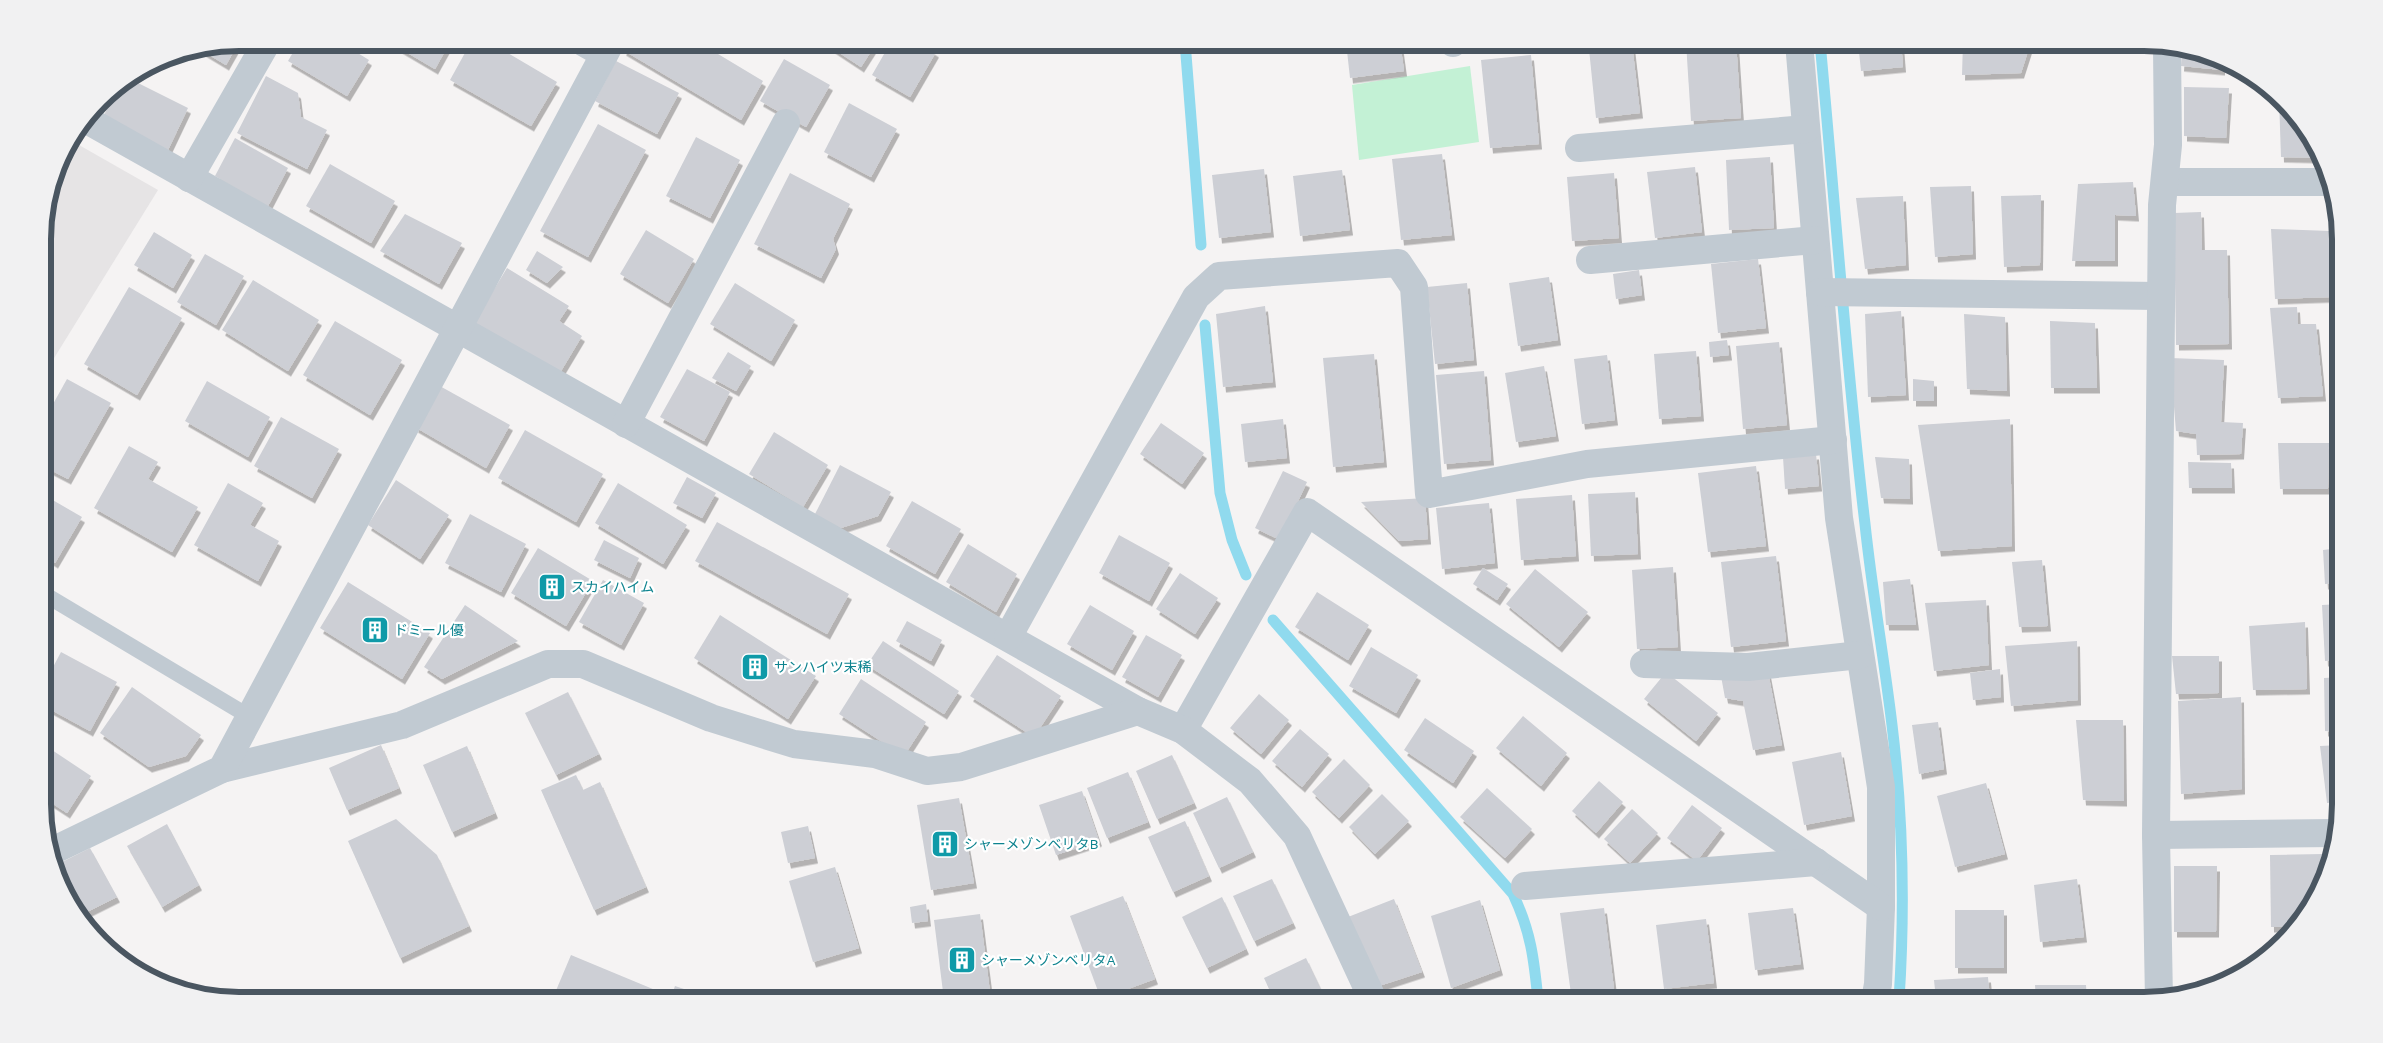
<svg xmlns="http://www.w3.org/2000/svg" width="2383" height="1043" viewBox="0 0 2383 1043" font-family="'Work Sans','Noto Sans JP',sans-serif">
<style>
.education{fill:#e6e4e5}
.green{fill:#c3f1d5}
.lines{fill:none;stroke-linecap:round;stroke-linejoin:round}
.stream{stroke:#90daee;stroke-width:11}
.building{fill:#cdcfd5;filter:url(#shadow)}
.lane{stroke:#c1cad2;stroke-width:16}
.street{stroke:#c1cad2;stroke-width:28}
.labels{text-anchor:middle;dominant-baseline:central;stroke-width:4.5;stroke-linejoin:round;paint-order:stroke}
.culture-label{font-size:14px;fill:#0d838f;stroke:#fff;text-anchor:start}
.rim{fill:none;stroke:#4a5661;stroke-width:6}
</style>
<defs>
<filter id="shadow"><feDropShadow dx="3" dy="5.5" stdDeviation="0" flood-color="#0004"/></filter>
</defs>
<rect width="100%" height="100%" fill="#f5f3f3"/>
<!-- education -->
<path class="education" d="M72,141L158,190L43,376V226L63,152Z"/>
<!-- green -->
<path class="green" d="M1470,66L1479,142L1359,160L1352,85Z"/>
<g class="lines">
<!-- stream -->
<g class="stream">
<path d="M1185,42L1201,245"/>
<path d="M1820,42C1835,203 1846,364 1865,524C1872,591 1884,658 1892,725C1903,816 1905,908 1899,1000"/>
<path d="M1205,325L1220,493L1232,540L1246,575"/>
<path d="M1273,620L1513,894C1531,932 1534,959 1538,1000"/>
</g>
</g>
<!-- building -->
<g class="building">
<path d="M239,42L226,65L201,50Z"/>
<path d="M299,42H340L369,60L347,96L288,61Z"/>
<path d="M389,42H450L435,69Z"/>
<path d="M471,42H489L557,82L531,126L450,80Z"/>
<path d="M628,42H698L763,81L741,120L623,50Z"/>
<path d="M823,42H877L861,67Z"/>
<path d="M891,42H921L936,52L910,97L872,75Z"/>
<path d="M1346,42H1400L1404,71L1350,78Z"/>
<path d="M1686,42H1736L1741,118L1691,121Z"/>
<path d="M1858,42H1901L1903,67L1861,71Z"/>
<path d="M1963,42H2053V47L2029,48L2021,73L1962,75Z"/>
<path d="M1632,44L1640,113L1596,118L1589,49Z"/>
<path d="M2182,50L2219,57L2222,59V70L2181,66Z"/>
<path d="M1531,55L1539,144L1490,148L1481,60Z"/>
<path d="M784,59L830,85L806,127L760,101Z"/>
<path d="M616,61L679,93L657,134L595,101Z"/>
<path d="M266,76L298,93L301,117L327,130L307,169L237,133Z"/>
<path d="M130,79L188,108L168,150L103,117L119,86Z"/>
<path d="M2184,87L2229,88L2226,138L2184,136Z"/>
<path d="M2279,99L2300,120L2322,158L2281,157Z"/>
<path d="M849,103L897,129L871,177L824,152Z"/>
<path d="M598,124L646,150L588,257L540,231Z"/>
<path d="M696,137L740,160L710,218L666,196Z"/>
<path d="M235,138L288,168L268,206L215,176Z"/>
<path d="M1442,154L1452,235L1401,240L1392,159Z"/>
<path d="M1770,157L1774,228L1729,230L1726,160Z"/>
<path d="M330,164L395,201L371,243L306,206Z"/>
<path d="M1695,167L1702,232L1655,238L1647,172Z"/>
<path d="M1264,169L1271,232L1219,238L1212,175Z"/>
<path d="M1342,170L1350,230L1300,236L1293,176Z"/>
<path d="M790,173L850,204L833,239L836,249L821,278L754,244Z"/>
<path d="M1614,173L1619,238L1572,241L1567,177Z"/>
<path d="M2133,182L2136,216L2115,215V261H2072L2078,184Z"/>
<path d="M1971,186L1973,254L1935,257L1930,187Z"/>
<path d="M2041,195L2040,265L2004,267L2001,196Z"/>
<path d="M1903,196L1906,265L1865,269L1856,198Z"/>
<path d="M2201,212L2202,250H2227L2229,344L2176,345L2174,213Z"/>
<path d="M405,214L462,243L439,284L380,251Z"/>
<path d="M2271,229L2330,231L2332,297L2275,299Z"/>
<path d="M646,230L694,259L668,303L620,274Z"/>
<path d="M154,232L192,255L173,288L134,265Z"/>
<path d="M537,251L563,267L547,283L526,270Z"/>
<path d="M205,254L244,276L216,325L177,302Z"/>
<path d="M1758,259L1766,328L1718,333L1711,264Z"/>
<path d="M507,268L569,306L559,321L582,336L558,376L473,324Z"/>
<path d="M1639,270L1642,295L1616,299L1613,274Z"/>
<path d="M1549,277L1558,340L1518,346L1509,283Z"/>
<path d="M253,280L319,320L288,371L222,330Z"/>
<path d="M735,283L795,320L771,361L710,324Z"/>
<path d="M1467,283L1474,360L1435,364L1427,287Z"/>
<path d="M129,287L182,318L137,395L84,364Z"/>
<path d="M1265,306L1273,382L1223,387L1216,314Z"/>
<path d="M2297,307L2298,324H2316L2323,396L2278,398L2270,308Z"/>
<path d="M1901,311L1906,395L1868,397L1865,314Z"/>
<path d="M1964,314L2005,317L2007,391L1967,389Z"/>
<path d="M335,321L402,360L370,415L303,375Z"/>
<path d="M2050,321L2095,323L2097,388H2051Z"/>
<path d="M1727,340L1729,355L1710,357L1709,342Z"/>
<path d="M1779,342L1787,425L1743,429L1736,346Z"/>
<path d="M1696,351L1701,416L1659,419L1654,354Z"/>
<path d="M728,352L751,366L736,391L712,378Z"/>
<path d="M1374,354L1384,462L1333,467L1323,358Z"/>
<path d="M1607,355L1615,420L1582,424L1574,359Z"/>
<path d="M2170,358L2224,360L2221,422L2243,423L2241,454L2197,455L2196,434L2176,431Z"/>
<path d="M1544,366L1556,436L1516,442L1505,373Z"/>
<path d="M687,369L730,392L704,441L660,417Z"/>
<path d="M1484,371L1491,460L1444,464L1436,375Z"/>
<path d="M67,379L111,403L68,479L43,466V422Z"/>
<path d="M1913,379L1934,381V401H1913Z"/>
<path d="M207,381L270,417L248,457L185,421Z"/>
<path d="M438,385L510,425L486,468L415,427Z"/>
<path d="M281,417L339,449L312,498L254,466Z"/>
<path d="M1283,419L1287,458L1245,462L1241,424Z"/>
<path d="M2010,419L2012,546L1938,551L1918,425Z"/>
<path d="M1161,423L1204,453L1182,484L1140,454Z"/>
<path d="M525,430L603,474L576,522L498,478Z"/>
<path d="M774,432L828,465L803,507L749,474Z"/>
<path d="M2278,443H2329L2328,489H2280Z"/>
<path d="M129,446L158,462L148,479L198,507L172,552L94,508Z"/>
<path d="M1816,454L1819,486L1785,489L1783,457Z"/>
<path d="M1875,457L1909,459L1910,499L1881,498Z"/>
<path d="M2188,462L2231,463L2232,488H2189Z"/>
<path d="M840,465L891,492L878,516L841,528L815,514Z"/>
<path d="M1756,466L1766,546L1708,552L1698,473Z"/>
<path d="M1283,471L1307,482L1280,540L1255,528Z"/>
<path d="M687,477L716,493L702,518L673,503Z"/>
<path d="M396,480L449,515L420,559L368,525Z"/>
<path d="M228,483L263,503L250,525L279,541L258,581L194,545Z"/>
<path d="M618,483L687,525L663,564L595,523Z"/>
<path d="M1635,492L1638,554L1591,556L1588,494Z"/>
<path d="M44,495L82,517L55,563L44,556Z"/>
<path d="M1572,495L1576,556L1521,560L1516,499Z"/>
<path d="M1425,498L1428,539L1399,541L1361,502Z"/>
<path d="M912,501L961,529L935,574L886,546Z"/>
<path d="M1489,503L1495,563L1442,569L1436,508Z"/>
<path d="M470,514L526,544L501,592L445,563Z"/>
<path d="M717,522L849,594L827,634L695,561Z"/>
<path d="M1119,535L1170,563L1149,601L1099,573Z"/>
<path d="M604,540L639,558L630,578L594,560Z"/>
<path d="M968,544L1017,574L996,612L946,582Z"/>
<path d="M538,548L593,581L566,626L511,593Z"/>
<path d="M2340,548V583L2325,584L2323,550Z"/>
<path d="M1776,556L1786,641L1731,647L1721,562Z"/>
<path d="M2042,560L2048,626L2019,627L2012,562Z"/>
<path d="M1673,567L1678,647L1637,649L1632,570Z"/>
<path d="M1483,568L1508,584L1497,600L1473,584Z"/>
<path d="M1535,569L1588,612L1559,647L1506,604Z"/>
<path d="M1180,573L1218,598L1195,634L1156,609Z"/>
<path d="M1910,579L1916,625H1886L1883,582Z"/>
<path d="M603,580L644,603L621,645L579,622Z"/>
<path d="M348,582L430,633L402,679L320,628Z"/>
<path d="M1317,592L1369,625L1348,660L1295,627Z"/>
<path d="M1986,600L1989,665L1934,671L1925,603Z"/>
<path d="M2340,604V660L2325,661L2322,605Z"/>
<path d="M465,605L518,641L442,679L424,667Z"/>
<path d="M1090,605L1134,631L1112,670L1067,644Z"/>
<path d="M720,615L816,676L788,719L694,658Z"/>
<path d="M907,621L942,640L931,661L896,641Z"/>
<path d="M2305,622L2307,689L2253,690L2249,626Z"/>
<path d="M1146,635L1182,655L1158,697L1122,677Z"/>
<path d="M883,641L959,691L944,714L867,665Z"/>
<path d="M2077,641L2078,700L2011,706L2005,646Z"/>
<path d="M1371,647L1418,675L1396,713L1349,686Z"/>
<path d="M61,652L117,682L90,731L44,706V684Z"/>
<path d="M997,655L1061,696L1034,737L970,696Z"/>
<path d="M2172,656H2219V693L2176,694Z"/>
<path d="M1767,667L1782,745L1753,750L1743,701L1725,698L1721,676Z"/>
<path d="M2000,669L2001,697L1973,700L1970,673Z"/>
<path d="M1666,672L1718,713L1696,741L1644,699Z"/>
<path d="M2340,677V732L2325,731L2324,678Z"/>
<path d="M861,679L926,722L904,756L839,714Z"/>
<path d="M132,687L201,735L186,756L149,767L100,733Z"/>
<path d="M568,692L599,754L556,775L525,713Z"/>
<path d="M1259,694L1289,720L1261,754L1230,728Z"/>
<path d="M2241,697L2242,789L2181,794L2178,701Z"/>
<path d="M1523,716L1567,753L1541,786L1496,748Z"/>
<path d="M1425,718L1474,751L1453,783L1404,750Z"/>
<path d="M2076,720H2123L2124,801L2083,800Z"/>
<path d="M1938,722L1944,769L1919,774L1912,725Z"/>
<path d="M1300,729L1329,754L1302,787L1272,761Z"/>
<path d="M381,745L399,788L347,810L329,768Z"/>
<path d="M2340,745V802L2327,803L2320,746Z"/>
<path d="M46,746L91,776L67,813L44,798V749Z"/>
<path d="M467,746L495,813L452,832L423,765Z"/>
<path d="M1841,752L1852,816L1804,825L1792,762Z"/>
<path d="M1172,755L1194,803L1157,819L1136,771Z"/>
<path d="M1344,759L1370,785L1339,818L1312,792Z"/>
<path d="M1128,772L1148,822L1107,838L1087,788Z"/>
<path d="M576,775L583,790L600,782L646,887L594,910L541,790Z"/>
<path d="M1599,781L1623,802L1596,833L1572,811Z"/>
<path d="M1986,783L2005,854L1955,867L1937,796Z"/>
<path d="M1487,788L1532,829L1505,858L1460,817Z"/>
<path d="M1082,791L1099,841L1056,855L1039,805Z"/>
<path d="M1382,794L1409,821L1375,854L1349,827Z"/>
<path d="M1227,797L1253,852L1219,868L1193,813Z"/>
<path d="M959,798L974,883L931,890L917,805Z"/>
<path d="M1692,805L1722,828L1697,861L1667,838Z"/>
<path d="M1632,809L1658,833L1630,863L1604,839Z"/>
<path d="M396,819L437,855L469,926L400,958L348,841Z"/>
<path d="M1185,821L1209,876L1173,892L1148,837Z"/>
<path d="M167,824L199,885L162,907L127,846Z"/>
<path d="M808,826L815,858L788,863L781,832Z"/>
<path d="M90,848L117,897L79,916L58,879L54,866Z"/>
<path d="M2323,854L2324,882L2300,924L2297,927H2271L2270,855Z"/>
<path d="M2174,866H2217L2216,932H2174Z"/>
<path d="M835,867L859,948L813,962L789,881Z"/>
<path d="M1272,879L1293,923L1254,941L1233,896Z"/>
<path d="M2077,879L2084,937L2040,942L2034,885Z"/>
<path d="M1123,896L1155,979L1101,999L1070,916Z"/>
<path d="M1222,897L1246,949L1207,968L1182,917Z"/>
<path d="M1394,899L1422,972L1379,986L1348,917Z"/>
<path d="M1480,900L1500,970L1451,988L1431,916Z"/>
<path d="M926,904L928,921L912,923L910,907Z"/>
<path d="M1604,908L1614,989L1571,994L1560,913Z"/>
<path d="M1793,908L1801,964L1755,970L1748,913Z"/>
<rect x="1955" y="910" width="49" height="58"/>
<path d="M980,914L991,1000H944L934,920Z"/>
<path d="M1706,919L1714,983L1664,989L1656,925Z"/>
<path d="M2270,943H2279L2270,952Z"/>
<path d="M571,955L660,992L656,1000H552Z"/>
<path d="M1306,958L1326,1000H1274L1264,978Z"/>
<path d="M1988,977L1990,1000H1936L1934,980Z"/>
<path d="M2035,985H2086L2087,1000H2036Z"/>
<path d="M675,986L717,1000H670Z"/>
<path d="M1752,994L1772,995V1000H1752Z"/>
<path d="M1782,994H1831V1000H1783Z"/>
</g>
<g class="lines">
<!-- lane -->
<path class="lane" d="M44,594L250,717"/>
<!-- street -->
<g class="street">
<path d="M583,42L604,54"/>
<path d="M1453,42V43"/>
<path d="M1799,42L1839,518L1881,787V907L1878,984L1875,1000"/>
<path d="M87,120L1138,711"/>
<path d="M1579,148L1806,129"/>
<path d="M189,178L267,42"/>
<path d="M2165,182H2330"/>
<path d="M1590,260L1815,240"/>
<path d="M1820,292L2160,296"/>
<path d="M626,424L786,123"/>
<path d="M1008,637L1196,297L1219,276L1398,263L1414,287L1429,494L1587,464L1833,440"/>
<path d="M1644,664L1748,667L1860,655"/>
<path d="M1183,730L1307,512L1881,907"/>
<path d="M222,769L402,725L548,664H583L711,718L794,744L875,754L927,771L961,767L1138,711L1183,730L1250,781L1297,836L1373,1000"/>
<path d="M2156,835L2335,833"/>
<path d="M50,852L222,769L611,42"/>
<path d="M1525,886L1816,862"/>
<path d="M2159,1000L2156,835L2162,205L2168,145L2167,47"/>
</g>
</g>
<!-- icons -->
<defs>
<g id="building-square" transform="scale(1.4375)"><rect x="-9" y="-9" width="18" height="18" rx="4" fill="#0f9aa8" stroke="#fff"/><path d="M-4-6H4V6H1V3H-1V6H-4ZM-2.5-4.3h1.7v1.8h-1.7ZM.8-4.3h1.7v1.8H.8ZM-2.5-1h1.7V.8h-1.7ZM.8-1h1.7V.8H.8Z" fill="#fff"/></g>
</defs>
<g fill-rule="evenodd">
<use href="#building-square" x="552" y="587"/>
<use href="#building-square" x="375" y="630"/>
<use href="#building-square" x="755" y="667"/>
<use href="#building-square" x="945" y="844"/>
<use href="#building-square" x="962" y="960"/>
</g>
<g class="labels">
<!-- culture labels -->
<g class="culture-label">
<text x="571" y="587">スカイハイム</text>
<text x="394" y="630">ドミール優</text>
<text x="774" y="667">サンハイツ末稀</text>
<text x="964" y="844">シャーメゾンベリタB</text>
<text x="981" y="960">シャーメゾンベリタA</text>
</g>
</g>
<!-- crop -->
<path d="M0 0H2383V1043H0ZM239 51H2144A188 188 0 0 1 2332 239V804A188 188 0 0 1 2144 992H239A188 188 0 0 1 51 804V239A188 188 0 0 1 239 51Z" fill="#f1f1f2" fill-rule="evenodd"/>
<path class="rim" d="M239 51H2144A188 188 0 0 1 2332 239V804A188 188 0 0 1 2144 992H239A188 188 0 0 1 51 804V239A188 188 0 0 1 239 51Z"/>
</svg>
